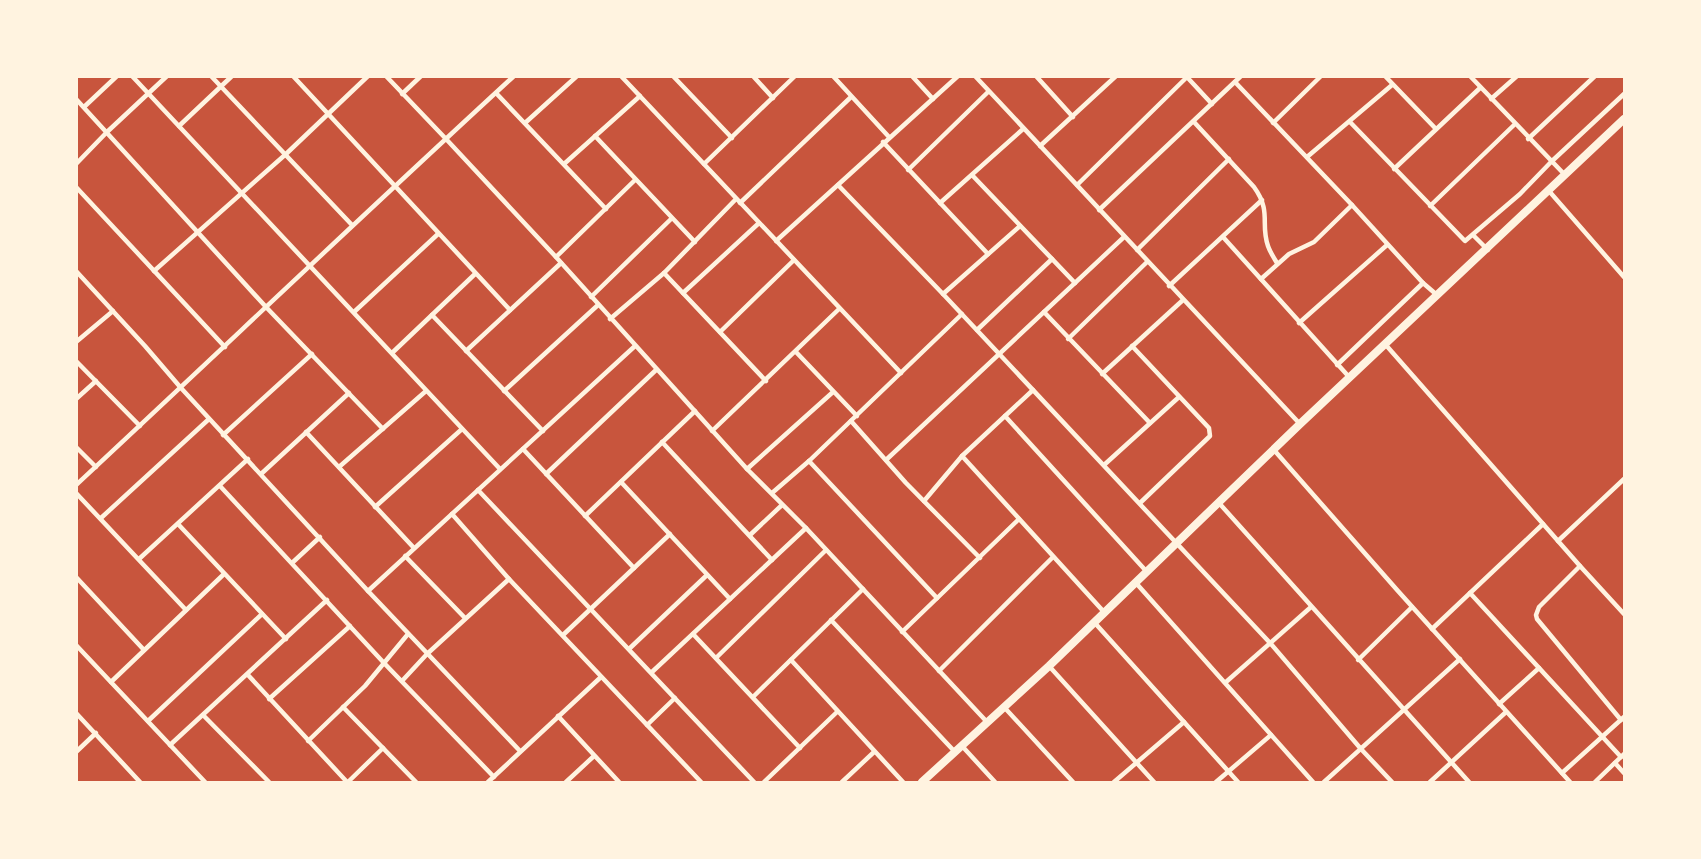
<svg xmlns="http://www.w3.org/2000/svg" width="1701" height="859" viewBox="0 0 1701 859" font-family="Roboto,sans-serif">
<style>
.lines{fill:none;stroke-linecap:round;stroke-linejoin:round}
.minor{stroke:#fff3e0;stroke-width:4.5}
.trunk{stroke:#fff3e0;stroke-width:8}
</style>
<rect width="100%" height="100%" fill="#c8553d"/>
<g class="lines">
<!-- minor -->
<g class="minor">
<path d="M132,76L500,469"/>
<path d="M211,76L352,225"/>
<path d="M293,76L510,310"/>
<path d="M386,76L447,140L556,257L747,469L806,528L987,722"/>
<path d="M621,76L901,373"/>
<path d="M673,76L732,138"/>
<path d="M753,76L773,98"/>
<path d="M833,76L889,137"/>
<path d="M912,76L933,99"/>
<path d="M975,76L1300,424"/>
<path d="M1036,76L1073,117"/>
<path d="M1186,76L1212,104"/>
<path d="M1385,76L1436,129"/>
<path d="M1470,76L1565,175"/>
<path d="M1235,82L1352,205L1423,283L1437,295"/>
<path d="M496,93L606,209"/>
<path d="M402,94L421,76"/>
<path d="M76,99L266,307L383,429"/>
<path d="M1491,99L1517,76"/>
<path d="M84,107L117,76"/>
<path d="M1194,122L1254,187C1272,212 1260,223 1268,246C1270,252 1274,258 1277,263"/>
<path d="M1350,122L1465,241L1520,194L1551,162L1624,94"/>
<path d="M525,123L577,76"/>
<path d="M1273,123L1321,76"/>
<path d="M179,126L232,76"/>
<path d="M595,136L695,242"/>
<path d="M1528,139L1595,76"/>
<path d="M883,142L988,254"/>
<path d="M1040,146L1116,76"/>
<path d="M1307,157L1392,85"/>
<path d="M76,164L107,132L167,76"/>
<path d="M564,164L640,96"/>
<path d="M704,164L795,76"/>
<path d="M1394,169L1480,88"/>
<path d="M908,170L988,92"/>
<path d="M972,175L1075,283"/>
<path d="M838,185L943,294L1271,644L1361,749L1392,782"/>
<path d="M1077,185L1187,77"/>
<path d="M76,187L225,347"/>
<path d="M1549,191L1624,277"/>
<path d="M740,203L851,97"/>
<path d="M940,203L1023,129"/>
<path d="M1430,206L1514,125"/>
<path d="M1099,210L1241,76"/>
<path d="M1473,235L1488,250"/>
<path d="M1223,237L1350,378"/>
<path d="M776,241L958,76"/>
<path d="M1137,250L1229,159"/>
<path d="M556,257L635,180"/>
<path d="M76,271L145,346L181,388L368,591L635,346"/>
<path d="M154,271L286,154L368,76"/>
<path d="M664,273L766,381"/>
<path d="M1261,279L1289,254L1314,242L1352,205"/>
<path d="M1169,286L1262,200"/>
<path d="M683,293L759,223"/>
<path d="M943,294L1020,226"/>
<path d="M591,297L671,219"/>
<path d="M354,312L438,234"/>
<path d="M1044,312L1150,423"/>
<path d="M432,315L543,431"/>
<path d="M610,319L664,273L736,199"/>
<path d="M1299,323L1387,245"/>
<path d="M977,330L1052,259"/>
<path d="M720,332L794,260"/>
<path d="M1068,339L1147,262"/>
<path d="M76,342L113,311"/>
<path d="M1385,344L1580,566L1624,614"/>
<path d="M1132,346L1209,428L1210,436L1140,503"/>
<path d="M466,351L561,263"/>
<path d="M796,352L857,416"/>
<path d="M392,353L475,274"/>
<path d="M76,361L140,426"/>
<path d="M1337,365L1423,283"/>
<path d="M1102,374L1183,300"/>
<path d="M504,391L598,305"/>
<path d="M76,399L96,381"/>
<path d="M1005,416L1147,572"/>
<path d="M851,421L906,483L980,558"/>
<path d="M712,431L839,309"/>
<path d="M306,432L414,548"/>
<path d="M223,435L312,354"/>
<path d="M662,442L772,560"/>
<path d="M76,447L96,467"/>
<path d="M523,449L634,568"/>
<path d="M1274,450L1398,591L1570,782"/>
<path d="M962,456L1104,612"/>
<path d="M886,460L1124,237"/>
<path d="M809,461L937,598"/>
<path d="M1104,465L1179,397"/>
<path d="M339,467L426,391"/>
<path d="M747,469L833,392"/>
<path d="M261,474L349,393"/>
<path d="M546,474L656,370"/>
<path d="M621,482L730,599"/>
<path d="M76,485C222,349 367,211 514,76"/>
<path d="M220,486L384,663L494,777"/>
<path d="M478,490L754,782"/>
<path d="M76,493L186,610"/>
<path d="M772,493L809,461L962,314"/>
<path d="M924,501L962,456L1033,390"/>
<path d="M1219,503L1469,782"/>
<path d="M375,507L462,429"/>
<path d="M452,514L509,579L701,782"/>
<path d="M585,516L695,411"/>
<path d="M101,518L209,419"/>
<path d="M178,524L286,639"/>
<path d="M750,535L782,505"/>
<path d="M1558,541L1624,479"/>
<path d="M405,556L465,618"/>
<path d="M139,559L248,459"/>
<path d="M292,563L320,537"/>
<path d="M1580,566L1539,607L1536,615L1537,619L1621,720"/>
<path d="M76,577L144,650"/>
<path d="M1136,583L1313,782"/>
<path d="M368,591L520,751"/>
<path d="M1470,593L1621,757"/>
<path d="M831,620L955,752"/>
<path d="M1094,622L1238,782"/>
<path d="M1432,629L1543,524"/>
<path d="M902,632L1019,519"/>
<path d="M693,634L800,748"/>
<path d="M563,635L670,534"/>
<path d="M76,645L205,782"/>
<path d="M629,649L707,575"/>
<path d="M716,658L826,550"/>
<path d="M791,660L903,782"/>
<path d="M1358,660L1412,607"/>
<path d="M1049,666L1154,782"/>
<path d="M939,671L1053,557"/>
<path d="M652,672L806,528"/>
<path d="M248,675L347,782"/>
<path d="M402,681L427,654L509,579"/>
<path d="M111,682L224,574"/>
<path d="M1226,682L1311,607"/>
<path d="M753,697L863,589"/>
<path d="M269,699L350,626"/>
<path d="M1499,704L1539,668"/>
<path d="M343,707L416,782"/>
<path d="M1004,707L1073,782"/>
<path d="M76,713L140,782"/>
<path d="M203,715L269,782"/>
<path d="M558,716L619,782"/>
<path d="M148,721L262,614"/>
<path d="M647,725L675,698"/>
<path d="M308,741L365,686L408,634"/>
<path d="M170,745L327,600"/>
<path d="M962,746L995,782"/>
<path d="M76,752L96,733"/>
<path d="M1615,763L1624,773"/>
<path d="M1562,773L1624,717"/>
<path d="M348,782L383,748"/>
<path d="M488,782L601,677"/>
<path d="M566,782L594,756"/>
<path d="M764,782L837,712"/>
<path d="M842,782L874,752"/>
<path d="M1114,782L1184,722"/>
<path d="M1216,782L1271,735"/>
<path d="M1324,782L1460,659"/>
<path d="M1430,782L1506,712"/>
<path d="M1595,782L1624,754"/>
</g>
<!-- trunk -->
<path class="trunk" d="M922,782L1049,666L1300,424L1624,119"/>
</g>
<!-- border -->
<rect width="1701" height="859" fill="none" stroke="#fff3e0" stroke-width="156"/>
</svg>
